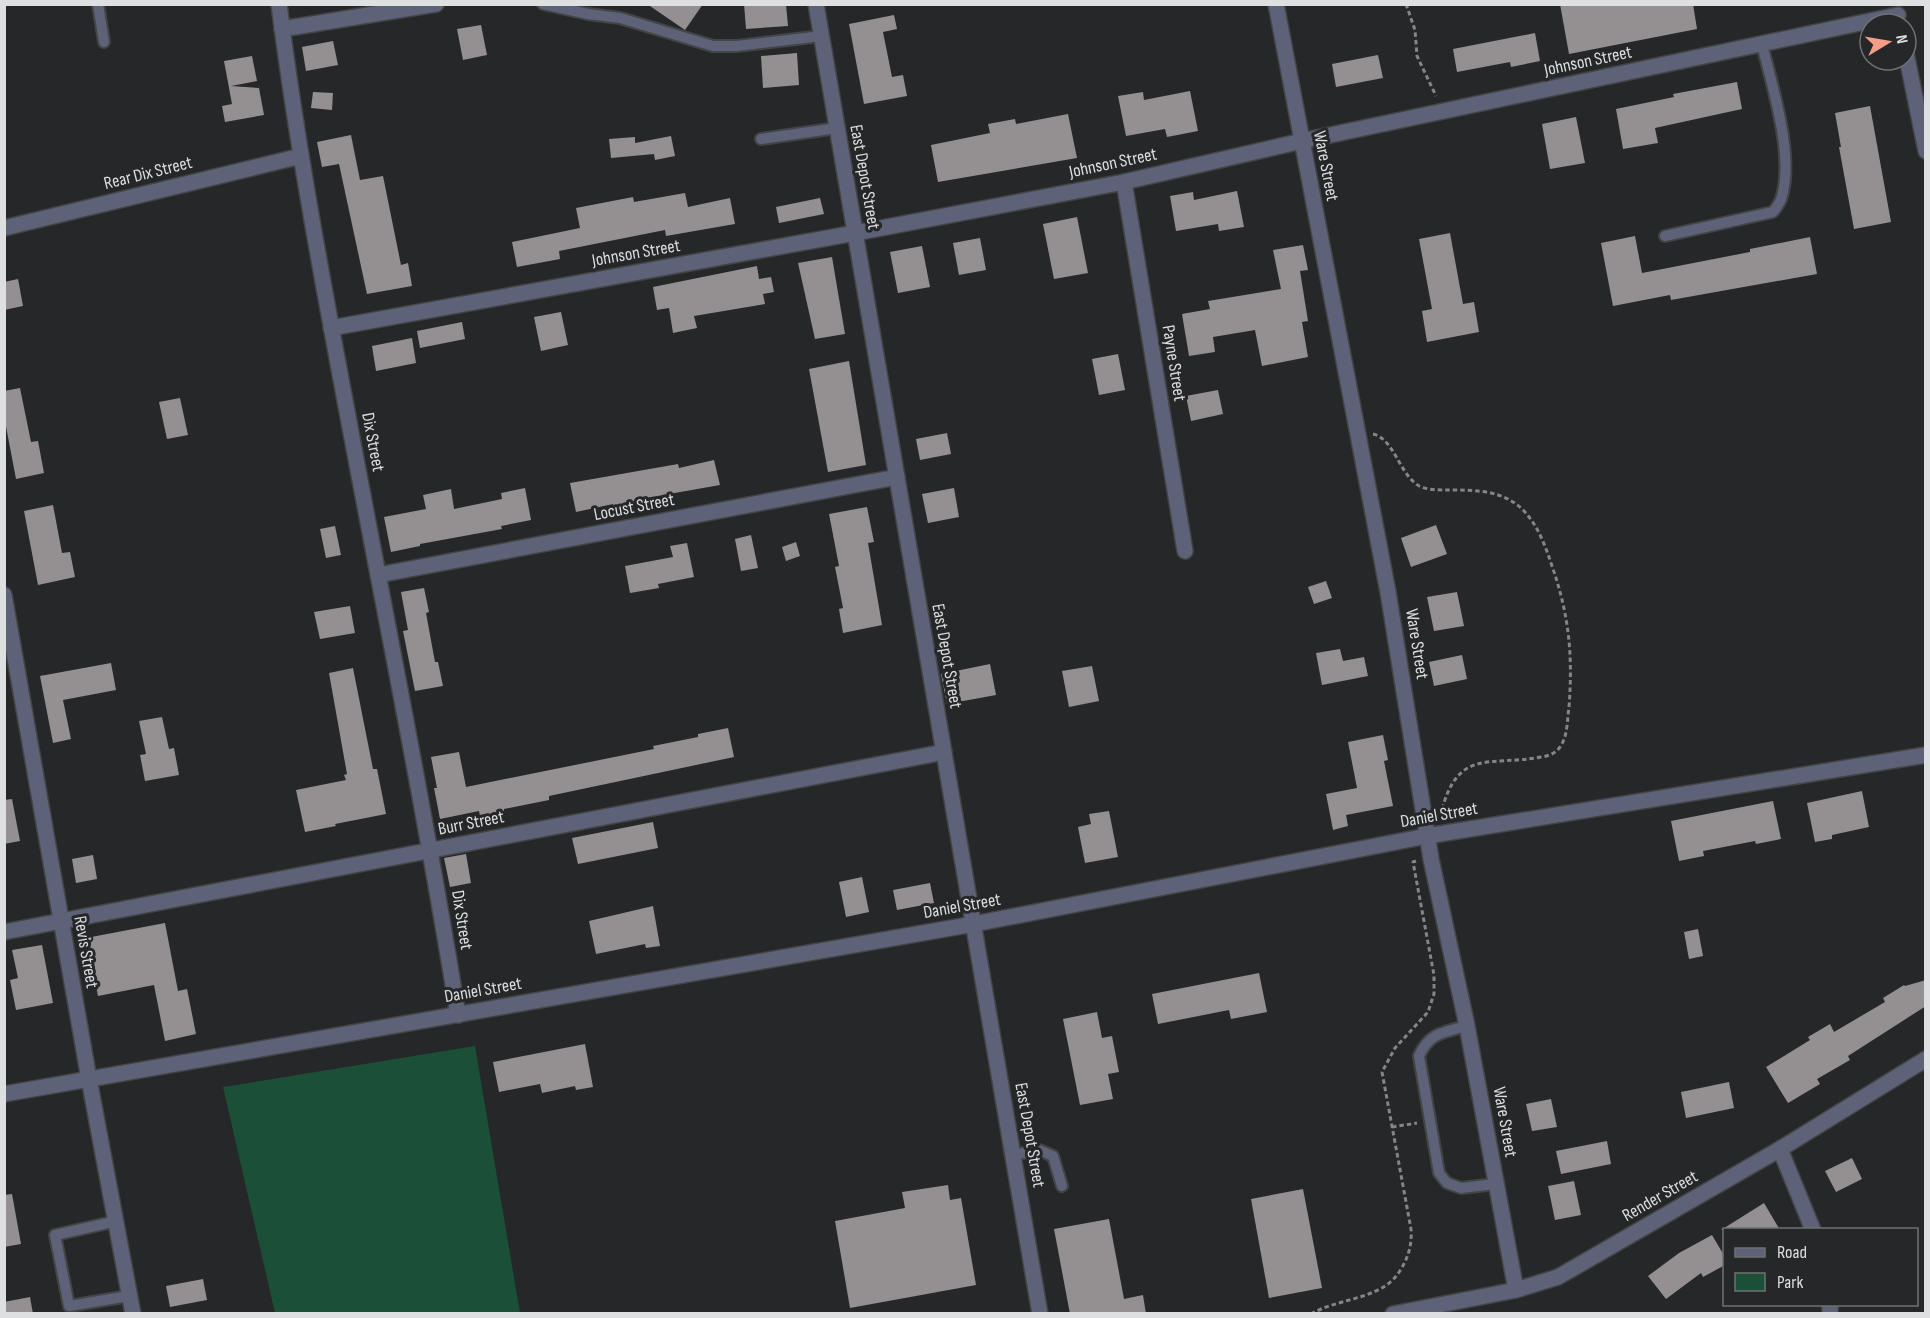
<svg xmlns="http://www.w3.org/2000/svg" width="1930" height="1318" viewBox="0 0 1930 1318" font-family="'Sofia Sans Condensed',sans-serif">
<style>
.green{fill:#1b4f37}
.building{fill:#949092}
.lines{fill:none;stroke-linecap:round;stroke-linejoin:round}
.service-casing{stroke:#434446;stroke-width:14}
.minor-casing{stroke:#434446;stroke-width:18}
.path{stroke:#848587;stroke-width:3;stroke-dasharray:4.5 3;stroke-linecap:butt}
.service{stroke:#5d6278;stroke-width:10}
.minor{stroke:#5d6278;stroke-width:15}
.labels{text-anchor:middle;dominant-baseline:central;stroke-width:6;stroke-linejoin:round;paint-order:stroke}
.street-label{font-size:18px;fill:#dedfe1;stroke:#252729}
</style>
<rect width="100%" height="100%" fill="#252729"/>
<!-- green -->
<path class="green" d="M475,1046L520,1313H275L223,1087Z"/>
<!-- building -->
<g class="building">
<path d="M647,4H703L685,30Z"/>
<path d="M744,4H786L788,26L746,29Z"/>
<path d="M1560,4H1693L1697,29L1569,54Z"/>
<path d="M894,15L897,29L883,32L892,77L903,75L907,96L864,104L849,24Z"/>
<path d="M481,25L487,55L463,60L457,29Z"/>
<path d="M1535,33L1540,61L1511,67L1510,62L1457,72L1453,49Z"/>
<path d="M333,41L338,65L306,71L302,47Z"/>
<path d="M797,53L799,85L763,88L761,56Z"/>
<path d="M1378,55L1383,78L1336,87L1332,64Z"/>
<path d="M252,56L257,81L231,86L259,88L264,115L225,122L222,106L232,104L224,61Z"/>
<path d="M1737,82L1742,109L1655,128L1658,143L1623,149L1616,109L1674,97L1673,94Z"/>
<path d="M1190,91L1198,131L1167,137L1165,129L1126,136L1118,96L1143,92L1144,100Z"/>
<path d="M313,92L333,93L332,110L311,108Z"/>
<path d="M1870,106L1891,222L1854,229L1839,147H1841L1835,113Z"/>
<path d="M1068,114L1077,158L938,182L931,145L990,133L988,124L1015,119L1016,124Z"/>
<path d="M1576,117L1585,163L1550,169L1542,124Z"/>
<path d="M351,135L360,180L383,176L401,265L408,263L412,286L367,294L339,164L322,167L317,142Z"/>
<path d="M671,136L675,156L655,160L654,154L611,158L609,139L635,137V143Z"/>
<path d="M1237,191L1244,227L1219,231L1218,224L1176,231L1170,196L1193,192L1194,200Z"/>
<path d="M685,193L688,207L730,198L735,224L666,236L665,230L559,251L560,259L517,267L512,242L580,228L576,208L633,197L634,202Z"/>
<path d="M820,198L824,214L779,223L776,207Z"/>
<path d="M1077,217L1088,273L1054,279L1043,224Z"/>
<path d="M1450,233L1463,304L1474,302L1479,332L1427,342L1422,311L1432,309L1419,239Z"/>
<path d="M1635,236L1642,273L1750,252V249L1810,237L1817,274L1671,300L1670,295L1613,306L1601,243Z"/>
<path d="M980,238L986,270L959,275L953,243Z"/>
<path d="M1303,245L1308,270L1300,271L1308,321L1302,322L1308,357L1262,366L1255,330L1213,337L1215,352L1189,356L1182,314L1210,309L1208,301L1281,289L1273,250Z"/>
<path d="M922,246L930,287L898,293L890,252Z"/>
<path d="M832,257L845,334L815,339L798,263Z"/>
<path d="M757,266L759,279L771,277L774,292L763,294L765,304L694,316L697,328L673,333L669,308L657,310L653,287Z"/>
<path d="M18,279L23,306L4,310V282Z"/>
<path d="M561,312L568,345L541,351L534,317Z"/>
<path d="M462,322L465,339L420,348L417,331Z"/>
<path d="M412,338L416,363L376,371L372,346Z"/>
<path d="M1118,354L1125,390L1099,395L1092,359Z"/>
<path d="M849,361L866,465L828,472L809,369Z"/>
<path d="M20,388L31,442L38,441L44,473L16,479L4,416V391Z"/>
<path d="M1218,390L1223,414L1191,421L1186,396Z"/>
<path d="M180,398L188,435L167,439L159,402Z"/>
<path d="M947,433L951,454L920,460L916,439Z"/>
<path d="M714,460L720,485L635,500V504L614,508L613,504L576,512L570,483L678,464L679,468Z"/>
<path d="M525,488L531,520L501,526L502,529L420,544V546L391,552L384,517L426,509L423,495L451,489L454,509L502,499L501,493Z"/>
<path d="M954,488L959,517L928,523L922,494Z"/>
<path d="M53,505L62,553L70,552L75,577L38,585L24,511Z"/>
<path d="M867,507L874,542L868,543L882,625L843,633L839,609L843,608L835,567L839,566L829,514Z"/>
<path d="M1436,525L1447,554L1411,567L1401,538Z"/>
<path d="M335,526L341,555L326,558L320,529Z"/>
<path d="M751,535L758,568L741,571L735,539Z"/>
<path d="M796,542L800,556L786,561L782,547Z"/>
<path d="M687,543L694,577L658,584L659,588L630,593L625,566L673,557L670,546Z"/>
<path d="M1326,581L1332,598L1314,604L1308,587Z"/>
<path d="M424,588L429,612L426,613L435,662H438L443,686L415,691L403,631L408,630L401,592Z"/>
<path d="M1457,592L1464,626L1434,631L1427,597Z"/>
<path d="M350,606L355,633L320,639L314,612Z"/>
<path d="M1340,649L1343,661L1364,657L1368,676L1322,685L1316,653Z"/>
<path d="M1462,655L1467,679L1434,686L1429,662Z"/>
<path d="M111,663L116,690L63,700L71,739L53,743L40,676Z"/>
<path d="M990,664L996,695L947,704L941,674Z"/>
<path d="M1092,666L1099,701L1069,707L1062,671Z"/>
<path d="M353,668L373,769H377L386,814L335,824L336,826L305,832L296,790L346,780L344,775L347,774L329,673Z"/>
<path d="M162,717L169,749L174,748L179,775L145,781L140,755L146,754L139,721Z"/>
<path d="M728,728L734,757L549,796V800L504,809V811L480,816L479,811L440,819L434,788H437L431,757L459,752L466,787L654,749L653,746L698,737V734Z"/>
<path d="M1383,735L1388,760L1384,761L1393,806L1346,815L1348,826L1333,830L1326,794L1357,788L1348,742Z"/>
<path d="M1862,791L1869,827L1832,835V839L1815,842L1807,803Z"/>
<path d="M12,799L20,841L4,844V800Z"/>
<path d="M1773,801L1781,839L1756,844L1755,841L1703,851L1704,856L1679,861L1671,821Z"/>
<path d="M1109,811L1118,857L1085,863L1078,827L1091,824L1089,814Z"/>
<path d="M653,822L658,848L578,864L572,838Z"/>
<path d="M466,854L471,883L450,887L444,858Z"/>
<path d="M93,855L97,879L76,883L72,859Z"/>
<path d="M862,877L869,912L846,917L839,882Z"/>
<path d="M930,883L934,903L897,910L893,890Z"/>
<path d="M653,906L660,946L646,948L645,944L596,954L589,921Z"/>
<path d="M165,923L178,991L187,989L196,1034L165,1041L154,985L98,996L86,938Z"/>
<path d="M1698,929L1703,956L1689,959L1684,932Z"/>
<path d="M42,945L53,1003L16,1010L10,980L18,978L12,950Z"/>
<path d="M1259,973L1267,1012L1231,1019L1229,1010L1158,1024L1152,994Z"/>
<path d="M1926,980V1006L1848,1056L1850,1060L1817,1079L1820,1084L1788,1103L1766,1067L1810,1040L1808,1037L1830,1024L1834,1032L1885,1002L1883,998L1904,985L1905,986Z"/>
<path d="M1097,1012L1102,1038L1112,1036L1119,1072L1108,1074L1113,1099L1080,1105L1063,1019Z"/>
<path d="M585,1044L593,1087L576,1090L575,1086L542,1093L540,1084L499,1092L493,1062Z"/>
<path d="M1729,1082L1734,1108L1686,1118L1681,1092Z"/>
<path d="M1551,1099L1557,1127L1532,1131L1526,1104Z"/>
<path d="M1607,1141L1611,1164L1561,1174L1556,1151Z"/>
<path d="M1852,1158L1862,1179L1836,1192L1825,1171Z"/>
<path d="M1574,1181L1581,1215L1555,1220L1548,1186Z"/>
<path d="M948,1185L950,1200L961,1198L976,1285L850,1308L835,1221L905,1208L902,1192Z"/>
<path d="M1303,1189L1322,1288L1269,1298L1251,1199Z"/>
<path d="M12,1194L21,1244L4,1247V1195Z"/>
<path d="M1764,1203L1780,1230H1721Z"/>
<path d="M1109,1219L1124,1299L1143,1295L1146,1314H1070L1054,1229Z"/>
<path d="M1712,1235L1725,1257V1265L1703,1277L1701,1273L1666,1299L1648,1276L1679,1253Z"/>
<path d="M203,1279L207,1300L170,1307L166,1286Z"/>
<path d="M30,1297L33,1314H4V1302Z"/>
</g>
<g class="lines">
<!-- service casing -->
<g class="service-casing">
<g id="service">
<path d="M98,4L104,42"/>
<path d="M543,4L588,14L620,18L713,46H737L822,36"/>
<path d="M761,139L837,128"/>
<path d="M1665,236L1773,212C1777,207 1781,201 1782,196C1794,154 1772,86 1762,44"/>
<path d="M1467,1026C1444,1032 1429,1033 1419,1056L1439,1173L1447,1183L1461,1188L1496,1184"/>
<path d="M1013,1155L1039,1150L1053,1156L1062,1186"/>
<path d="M117,1221L55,1235L69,1306L129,1296"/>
</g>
</g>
<!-- minor casing -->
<g class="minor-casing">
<g id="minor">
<path d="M279,4C296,139 321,273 346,406C384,609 425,811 458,1015"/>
<path d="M816,4L1040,1314"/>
<path d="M1276,4L1388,592L1431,859L1467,1026L1516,1290"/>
<path d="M282,29L436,4"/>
<path d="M1906,53L1926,151"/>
<path d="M1124,182L1185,551"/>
<path d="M4,228L301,156"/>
<path d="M331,328L855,233L1124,182L1302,141L1898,15"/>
<path d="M378,575L897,477"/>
<path d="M4,595L89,1079L133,1314"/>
<path d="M4,932L944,752"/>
<path d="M4,1094L974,924L1427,836L1926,755"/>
<path d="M1780,1149L1813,1230"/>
<path d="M1830,1304V1314"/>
<path d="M1393,1314L1516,1290L1558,1277L1780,1149L1926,1059"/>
</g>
</g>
<!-- path -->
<g class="path">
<path d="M1406,4L1415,30L1417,56L1436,96"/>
<path d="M1373,434C1395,439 1399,476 1421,487C1429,490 1439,490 1448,490C1476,490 1504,490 1524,511C1538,526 1545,545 1551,563C1569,614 1573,654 1569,707C1567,720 1568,736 1560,747C1555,754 1548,756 1541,757C1488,767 1458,747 1441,813"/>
<path d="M1392,1127L1417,1123"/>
<path d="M1311,1314C1340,1297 1384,1300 1401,1269C1409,1256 1412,1244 1411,1229L1382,1072L1395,1048L1428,1012L1434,994V975L1413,862L1416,861"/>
</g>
<!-- service -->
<use href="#service" class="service"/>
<!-- minor -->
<use href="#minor" class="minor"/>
</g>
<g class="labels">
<!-- street labels -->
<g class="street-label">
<text transform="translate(1588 61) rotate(-12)">Johnson Street</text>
<text transform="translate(1113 163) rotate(-12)">Johnson Street</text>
<text transform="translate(1326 166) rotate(79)">Ware Street</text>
<text transform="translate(148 173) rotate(-14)">Rear Dix Street</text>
<text transform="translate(865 177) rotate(80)">East Depot Street</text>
<text transform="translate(636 253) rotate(-10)">Johnson Street</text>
<text transform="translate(1174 363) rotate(81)">Payne Street</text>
<text transform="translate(373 442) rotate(79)">Dix Street</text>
<text transform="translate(634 507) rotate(-11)">Locust Street</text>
<text transform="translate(1417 644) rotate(81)">Ware Street</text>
<text transform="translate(947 656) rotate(80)">East Depot Street</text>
<text transform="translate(1439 815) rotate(-10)">Daniel Street</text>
<text transform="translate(471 823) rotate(-11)">Burr Street</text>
<text transform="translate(962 906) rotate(-10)">Daniel Street</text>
<text transform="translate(462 920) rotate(81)">Dix Street</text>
<text transform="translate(86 952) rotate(80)">Revis Street</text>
<text transform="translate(483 990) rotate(-10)">Daniel Street</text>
<text transform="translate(1505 1122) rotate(80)">Ware Street</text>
<text transform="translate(1030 1135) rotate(80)">East Depot Street</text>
<text transform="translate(1660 1196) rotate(-30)">Render Street</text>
</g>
</g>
<!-- border -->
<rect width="1930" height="1318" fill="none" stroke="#dedfe1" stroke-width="12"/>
<!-- legend -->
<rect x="1723" y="1228" width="195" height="78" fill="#252729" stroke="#6f7173" stroke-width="1.5"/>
<rect x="1735" y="1248" width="30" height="9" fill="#5d6278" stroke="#6f7173" stroke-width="1.5"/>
<text x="1777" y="1258" font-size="18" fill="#dedfe1">Road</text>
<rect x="1735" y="1273" width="30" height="18" fill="#1b4f37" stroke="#6f7173" stroke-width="1.5"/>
<text x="1777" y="1288" font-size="18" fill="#dedfe1">Park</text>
<!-- north arrow -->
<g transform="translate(1888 42) rotate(79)"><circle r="28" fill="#252729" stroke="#6f7173" stroke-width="1.5"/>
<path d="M0-4.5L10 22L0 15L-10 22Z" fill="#f49e87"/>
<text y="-9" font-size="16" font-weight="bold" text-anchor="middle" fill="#dedfe1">N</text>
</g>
</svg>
